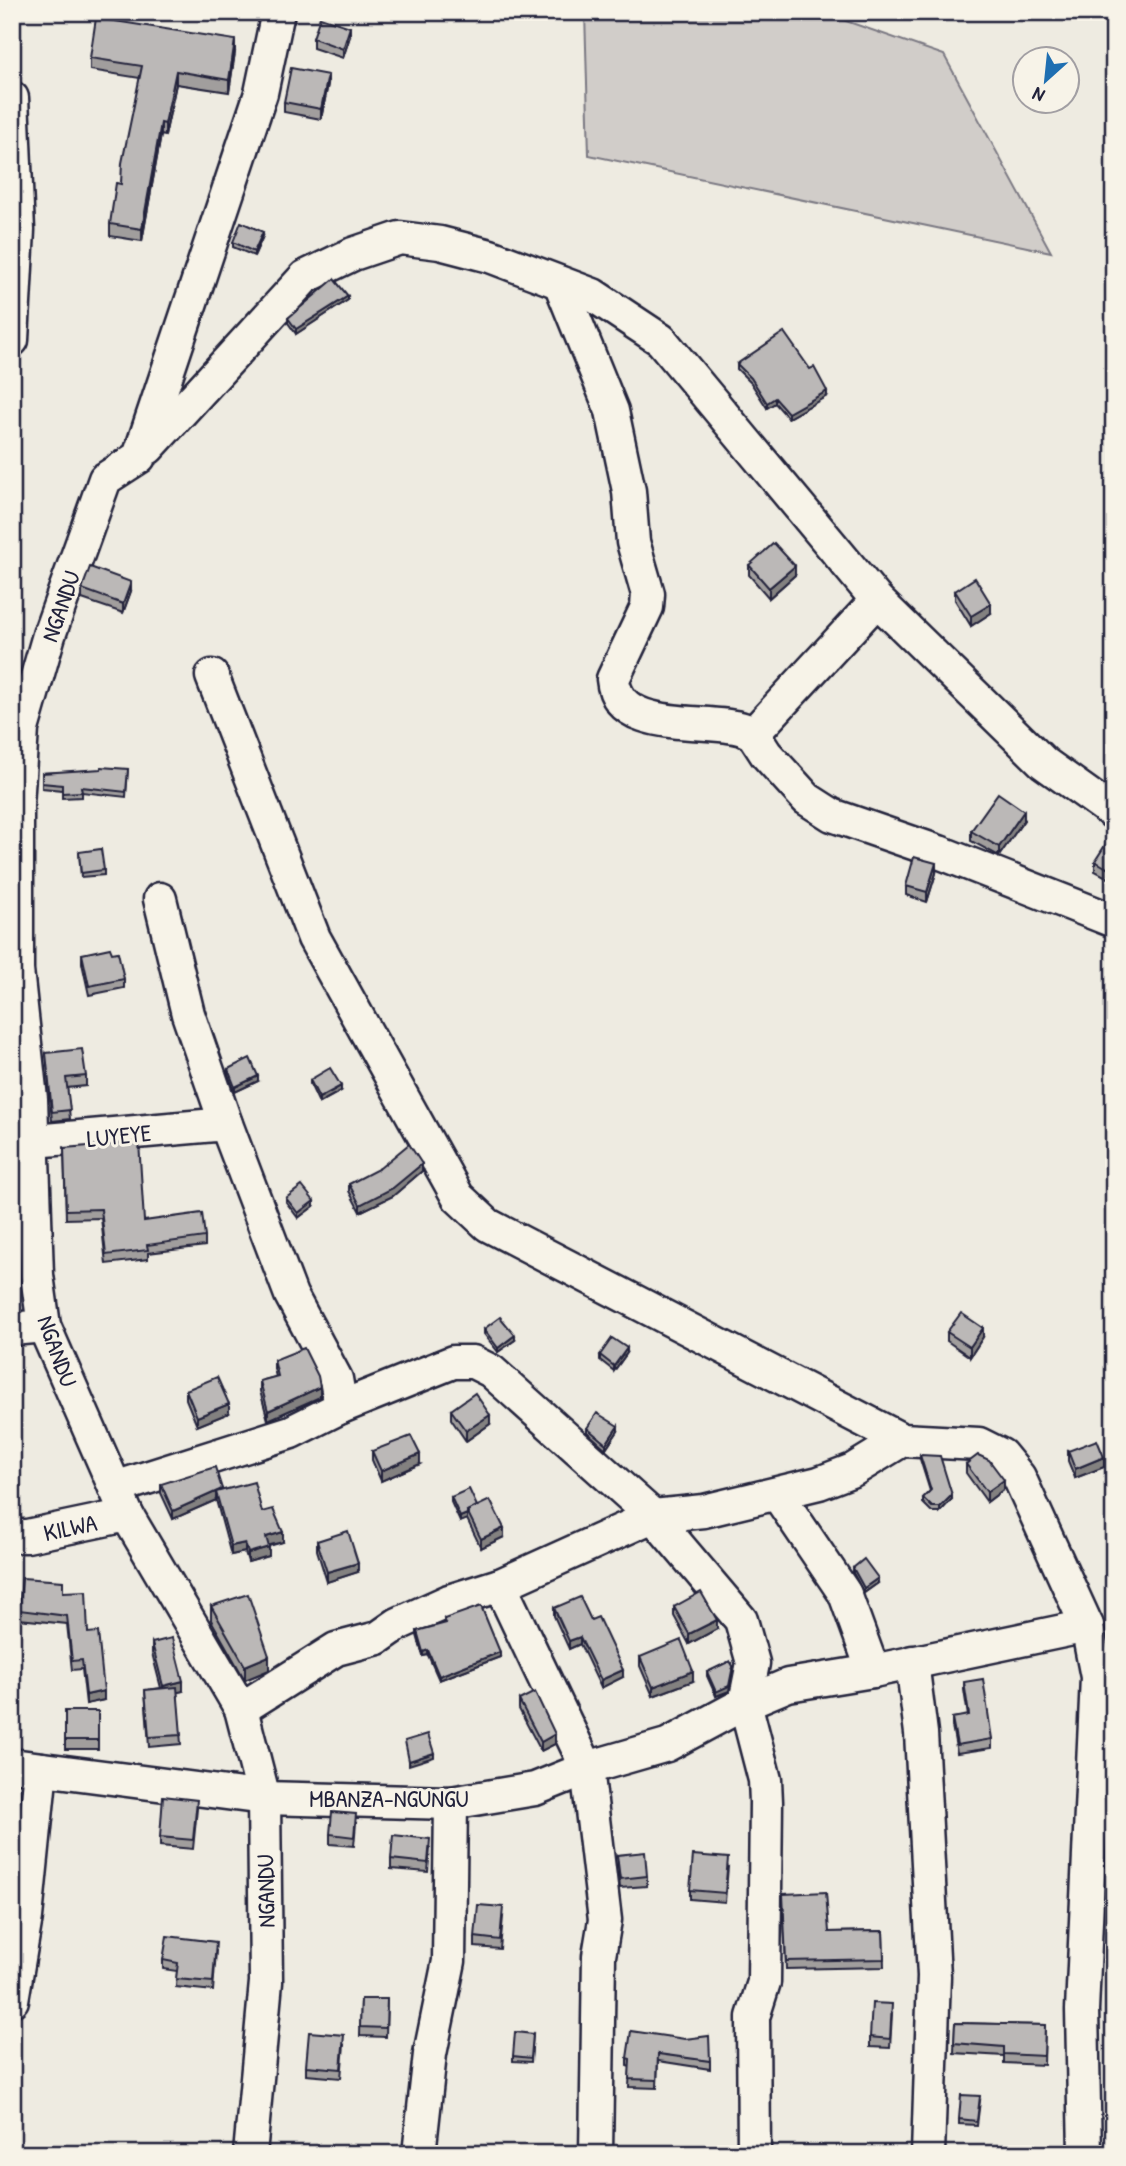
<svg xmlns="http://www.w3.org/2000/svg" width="1126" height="2166" viewBox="0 0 1126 2166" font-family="'Patrick Hand',sans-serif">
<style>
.green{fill:#d1cdc9;stroke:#7a7882;stroke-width:2}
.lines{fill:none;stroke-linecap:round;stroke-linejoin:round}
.minor-casing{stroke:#22223b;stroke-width:37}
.minor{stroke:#f7f3e8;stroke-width:32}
.wall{fill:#a19e9d;stroke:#22223b;stroke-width:2}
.shaded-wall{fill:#838180;stroke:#22223b;stroke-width:2}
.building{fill:#bbb8b7;stroke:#22223b;stroke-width:2}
.labels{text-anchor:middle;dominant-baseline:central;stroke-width:6;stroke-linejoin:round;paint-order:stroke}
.street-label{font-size:24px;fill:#22223b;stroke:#f7f3e8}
</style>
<rect width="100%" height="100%" fill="#eeebe1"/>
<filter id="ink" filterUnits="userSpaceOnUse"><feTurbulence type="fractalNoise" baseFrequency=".0143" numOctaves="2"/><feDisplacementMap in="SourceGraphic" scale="14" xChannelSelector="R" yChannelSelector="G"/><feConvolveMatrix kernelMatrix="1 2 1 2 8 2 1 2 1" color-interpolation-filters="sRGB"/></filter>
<g filter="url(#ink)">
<!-- green -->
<path class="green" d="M585,12H820L944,55L1051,252L589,155Z"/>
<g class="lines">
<!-- minor casing -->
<g class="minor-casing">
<g id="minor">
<path d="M12,98L18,230L12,340"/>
<path d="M560,283L612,411L629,491L633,542L648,594L647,607L613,679C618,735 706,717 743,729L753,734L766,754L807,799L832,815L939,852L1114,921"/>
<path d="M148,448L305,277L353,254L400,238L440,243L490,256L593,295L661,340L877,600L1044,763L1114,813"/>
<path d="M212,676L314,938L458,1197L488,1225L902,1440L979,1444L1001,1455L1019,1477L1087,1626L1097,1677L1082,2010L1085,2154"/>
<path d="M753,734L877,600"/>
<path d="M12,1143L226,1124"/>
<path d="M12,1329L44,1326"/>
<path d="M341,1407L453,1362H473L491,1371L653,1516L741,1620L753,1663L745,1703L765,1780L766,1802L764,1982L753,2017L754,2154"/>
<path d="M115,1488L291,1432L341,1407L336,1379L291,1295L226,1124L188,1014L160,899"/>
<path d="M778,1495L845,1594L873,1671"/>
<path d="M12,1536H27L127,1515"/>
<path d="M500,1585L587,1768L605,1920L599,1956L596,2154"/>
<path d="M912,1662L921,1733L934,1976L928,2154"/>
<path d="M241,1709L336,1649L378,1638L398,1624L449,1601L500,1585L653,1516L704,1511L819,1483L853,1470L902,1440"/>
<path d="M12,1765L264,1798L451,1803L535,1789L587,1768L667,1745L745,1703L788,1685L873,1671L1087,1626"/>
<path d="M12,2000L26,1917L41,1769"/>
<path d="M250,2154L266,1982L264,1798L241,1709L127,1515L44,1326L37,1275L31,1099L17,970V805L22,729L49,635L105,479L139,457L261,93L278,12"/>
<path d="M419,2154L430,2054L449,1961L451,1803"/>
</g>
</g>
<!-- minor -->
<use href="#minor" class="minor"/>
</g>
<!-- wall -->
<g class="wall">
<path d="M350,36L343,58L313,48V38Z"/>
<path d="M235,52L229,92L176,84L165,136L161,135L142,241L110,236V224L121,184L140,78L90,70V58Z"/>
<path d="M328,84L321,119L284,112V102Z"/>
<path d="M263,236L254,256L233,247V242Z"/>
<path d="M348,300L296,334L288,323V318Z"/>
<path d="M737,364L827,396L788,418L775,403L767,408L751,383L737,369Z"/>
<path d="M749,565L795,575L769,598L749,575Z"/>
<path d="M82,589L131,591L123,613L82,599Z"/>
<path d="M955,591L991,613L971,626L955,600Z"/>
<path d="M128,769L126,797L82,792V797L62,798V790L42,788V773Z"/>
<path d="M1024,820L999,856L971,841V831Z"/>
<path d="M1114,842V881L1095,871V861Z"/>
<path d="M79,852L104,870V875L81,877Z"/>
<path d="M936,873L927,902L906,895V886Z"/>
<path d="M112,953L124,979V988L89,995L82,963V954Z"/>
<path d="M46,1053L86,1076V1086L67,1088L70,1119L52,1121Z"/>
<path d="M228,1069L258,1081L235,1092L228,1074Z"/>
<path d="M310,1080L341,1091L319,1103L310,1084Z"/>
<path d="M64,1148L144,1221L205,1237V1246L148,1253V1259L106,1264L101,1218L66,1219Z"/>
<path d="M422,1171L393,1196L360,1212L349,1191V1184Z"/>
<path d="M286,1198L314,1206L298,1218L286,1202Z"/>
<path d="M484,1329L515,1340L498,1352L484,1334Z"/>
<path d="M947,1332L983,1337L970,1357L947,1341Z"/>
<path d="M627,1353L614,1371L600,1360V1355Z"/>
<path d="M274,1360L320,1397L268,1420L260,1391V1381L276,1377L274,1369Z"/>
<path d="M186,1390L229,1413L197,1426L186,1399Z"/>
<path d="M451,1410L490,1424L466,1441L451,1419Z"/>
<path d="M587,1428L618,1431L606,1449L587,1432Z"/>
<path d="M372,1451L420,1464L381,1481L372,1460Z"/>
<path d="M1068,1451L1104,1467L1075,1478L1068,1461Z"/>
<path d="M920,1455L952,1499L940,1512H932L923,1503V1498L930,1491L920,1459Z"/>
<path d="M966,1464L1004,1489L987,1502L966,1473Z"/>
<path d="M161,1484L222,1491L262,1512L283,1542L269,1546V1556L248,1562L245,1552L231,1555L216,1500L173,1519L161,1493Z"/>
<path d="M451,1497L477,1506L504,1537L481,1548L467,1519L460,1522L451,1502Z"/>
<path d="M317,1541L358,1572L327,1582L317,1550Z"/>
<path d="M1114,1558V1590L1106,1570V1561Z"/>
<path d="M853,1568L878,1583L864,1593L853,1573Z"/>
<path d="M63,1592L104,1700L86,1704L82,1669L72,1670L67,1624L19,1619V1610Z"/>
<path d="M211,1606L269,1670L245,1680L211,1620Z"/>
<path d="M674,1607L717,1629L689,1644L674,1616Z"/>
<path d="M554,1608L623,1677L601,1688L580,1644L569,1649L554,1616Z"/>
<path d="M444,1619L500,1657L439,1680L428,1655L423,1656L417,1635V1631L444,1623Z"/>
<path d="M152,1643L183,1691L177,1692L181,1744L149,1747L145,1690L161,1688L152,1653Z"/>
<path d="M640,1657L693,1681L653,1696L640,1666Z"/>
<path d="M733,1671L729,1691L716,1696L707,1676V1672Z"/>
<path d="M964,1682L992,1739V1748L957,1753L952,1726V1718L968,1716L964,1690Z"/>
<path d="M519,1700L555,1744L541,1751L519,1709Z"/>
<rect x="65" y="1711" width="33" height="38"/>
<path d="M197,1809L193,1849L160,1846V1837Z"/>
<path d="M356,1823L354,1846L330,1844V1834Z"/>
<path d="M430,1848L428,1872L391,1869V1859Z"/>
<path d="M617,1855L647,1876V1886L620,1888Z"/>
<path d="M728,1867L725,1902L690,1899V1890Z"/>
<path d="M783,1894L829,1932L883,1931L884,1967L786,1969Z"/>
<path d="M503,1917L500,1949L475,1947V1937Z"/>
<path d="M216,1951L213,1991L176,1987L177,1971L163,1969V1960Z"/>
<path d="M361,1999H387L386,2037L360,2036Z"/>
<path d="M892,2014L890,2048L870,2047V2037Z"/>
<path d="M955,2023L1045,2025L1044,2065L1004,2063V2056L954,2053Z"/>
<path d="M533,2034L531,2062L513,2061V2056Z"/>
<path d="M685,2039L710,2061V2069L658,2061L657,2088L629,2087L630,2067L627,2066V2058Z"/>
<path d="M344,2045L341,2078L306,2075V2066Z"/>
<path d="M980,2101L977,2125L959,2124V2119Z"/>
</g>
<!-- shaded-wall -->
<g class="shaded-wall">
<path d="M350,27V36L343,58V49Z"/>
<path d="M235,40V52L229,92V80Z"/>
<path d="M176,71V84L165,136V124Z"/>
<path d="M328,75V84L321,119V109Z"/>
<path d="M161,123V135L142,241V229Z"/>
<path d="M263,232V236L254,256V252Z"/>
<path d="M348,296V300L296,334V329Z"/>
<path d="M827,391V396L788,418V413Z"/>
<path d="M775,398V403L767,408V403Z"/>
<path d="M795,566V575L769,598V588Z"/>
<path d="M131,582V591L123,613V604Z"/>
<path d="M991,604V613L971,626V616Z"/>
<path d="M1024,811V820L999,856V847Z"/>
<path d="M936,863V873L927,902V892Z"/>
<path d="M258,1076V1081L235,1092V1087Z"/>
<path d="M341,1086V1091L319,1103V1098Z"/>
<path d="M422,1164V1171L393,1196L360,1212V1205Z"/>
<path d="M314,1201V1206L298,1218V1213Z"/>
<path d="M983,1328V1337L970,1357V1347Z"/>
<path d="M515,1335V1340L498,1352V1348Z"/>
<path d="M627,1348V1353L614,1371V1366Z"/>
<path d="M320,1387V1397L268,1420V1411Z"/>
<path d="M229,1404V1413L197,1426V1417Z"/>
<path d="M490,1415V1424L466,1441V1431Z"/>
<path d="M618,1426V1431L606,1449V1444Z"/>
<path d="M420,1454V1464L381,1481V1471Z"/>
<path d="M1104,1457V1467L1075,1478V1469Z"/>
<path d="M1004,1480V1489L987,1502V1492Z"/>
<path d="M222,1489V1497L216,1492V1500L173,1519V1511Z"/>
<path d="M952,1495V1499L940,1512V1507Z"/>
<path d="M467,1514V1519L460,1522V1517Z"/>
<path d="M504,1528V1537L481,1548V1539Z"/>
<path d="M283,1532V1542L266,1546V1537Z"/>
<path d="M245,1543V1552L231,1555V1546Z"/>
<path d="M269,1547V1556L248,1562V1553Z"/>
<path d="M358,1563V1572L327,1582V1572Z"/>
<path d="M878,1578V1583L864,1593V1588Z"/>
<path d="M717,1620V1629L689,1644V1634Z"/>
<path d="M580,1637V1644L569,1649V1641Z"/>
<path d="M428,1650V1655L423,1656V1652Z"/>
<path d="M500,1652V1657L439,1680V1676Z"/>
<path d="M269,1656V1670L245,1680V1666Z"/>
<path d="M733,1666L729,1691L716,1696V1692Z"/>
<path d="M623,1670V1677L601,1688V1680Z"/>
<path d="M693,1671V1681L653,1696V1687Z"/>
<path d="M183,1681V1691L163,1696V1686Z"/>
<path d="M104,1691V1700L86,1704V1695Z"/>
<path d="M555,1734V1744L541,1751V1742Z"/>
<path d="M434,1753V1757L409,1765V1761Z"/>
</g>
<!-- building -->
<g class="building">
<path d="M320,17L350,27L343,49L313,38Z"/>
<path d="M96,18L235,40L229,80L176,71L165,124L161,123L142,229L110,224L116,183L121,184L122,163L142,66L90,58Z"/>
<path d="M291,68L328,75L321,109L284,102Z"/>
<path d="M241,222L263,232L254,252L233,242Z"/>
<path d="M334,279L348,296L296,329L288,318Z"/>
<path d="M784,332L810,369L814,367L827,391L788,413L775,398L767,403L751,378L737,364Z"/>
<path d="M774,543L795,566L769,588L749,565Z"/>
<path d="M90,567L131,582L123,604L82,589Z"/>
<path d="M975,578L991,604L971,616L955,591Z"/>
<path d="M101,767L128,769L126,792L81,787L82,792L62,793V785L42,783V773L101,769Z"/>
<path d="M998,793L1024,811L999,847L971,831Z"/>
<path d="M1109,839L1114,842V872L1095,861Z"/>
<path d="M101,849L104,870L81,873L79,852Z"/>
<path d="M914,857L936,863L927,892L906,886Z"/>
<path d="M110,948L112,953L118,952L124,979L89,986L82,954Z"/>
<path d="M82,1049L86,1076L66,1078L70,1110L52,1112L46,1053Z"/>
<path d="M250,1058L258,1076L235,1087L228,1069Z"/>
<path d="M330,1068L341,1086L319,1098L310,1080Z"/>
<path d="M139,1142L144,1221L202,1213L205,1237L147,1245L148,1250L106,1255L101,1209L66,1210L64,1148Z"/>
<path d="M409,1144L422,1164L393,1188L360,1205L349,1184L380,1168Z"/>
<path d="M302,1186L314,1201L298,1213L286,1198Z"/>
<path d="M961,1313L983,1328L970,1347L947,1332Z"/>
<path d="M500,1317L515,1335L498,1348L484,1329Z"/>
<path d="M612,1338L627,1348L614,1366L600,1355Z"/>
<path d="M304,1348L318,1376L320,1387L268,1411L260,1381L278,1376L274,1360Z"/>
<path d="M217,1377L229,1404L197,1417L186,1390Z"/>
<path d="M475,1393L490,1415L466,1431L451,1410Z"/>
<path d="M597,1413L618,1426L606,1444L587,1428Z"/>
<path d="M411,1436L420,1454L381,1471L372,1451Z"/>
<path d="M1097,1440L1104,1457L1075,1469L1068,1451Z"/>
<path d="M920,1455L940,1456L952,1495L940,1507H932L923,1498L931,1490Z"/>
<path d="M978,1455L989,1460L1004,1480L987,1492L966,1464Z"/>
<path d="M215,1467L222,1489L173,1511L161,1484Z"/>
<path d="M254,1482L262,1512L273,1509L283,1532L266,1537L269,1547L248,1553L245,1543L231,1546L216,1492Z"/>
<path d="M469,1489L477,1506L467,1511V1514L460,1517L451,1497Z"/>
<path d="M490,1500L504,1528L481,1539L467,1511Z"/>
<path d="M348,1531L358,1563L327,1572L317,1541Z"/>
<path d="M1114,1558V1581L1106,1561Z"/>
<path d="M864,1559L878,1578L864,1588L853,1568Z"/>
<path d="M22,1578L63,1581V1592L86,1591L88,1633L98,1632L104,1691L86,1695L82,1660L72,1661L67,1616L19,1610Z"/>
<path d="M701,1592L717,1620L689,1634L674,1607Z"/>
<path d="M248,1594L269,1656L245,1666L211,1606Z"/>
<path d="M580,1597L591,1620L598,1617L623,1670L601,1680L580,1637L569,1641L554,1608Z"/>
<path d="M481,1606L500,1652L439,1676L428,1650L423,1652L417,1631L446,1623L444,1619Z"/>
<path d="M172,1638L183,1681L163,1686L152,1643Z"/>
<path d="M681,1640L693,1671L653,1687L640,1657Z"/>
<path d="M730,1661L733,1666L729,1686L716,1692L707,1672Z"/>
<path d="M983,1679L992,1739L957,1745L952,1718L969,1715L964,1682Z"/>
<path d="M177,1687L181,1735L149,1737L145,1690Z"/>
<path d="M535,1692L555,1734L541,1742L519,1700Z"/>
<rect x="65" y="1711" width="33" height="29"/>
<path d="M428,1734L434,1753L409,1761L405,1741Z"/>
<path d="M163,1796L197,1800L193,1840L160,1837Z"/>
<path d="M332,1812L356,1814L354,1837L330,1834Z"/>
<path d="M393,1835L430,1839L428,1863L391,1859Z"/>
<path d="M645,1852L647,1876L620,1879L617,1855Z"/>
<path d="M693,1855L728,1858L725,1893L690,1890Z"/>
<path d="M826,1892L829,1932L883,1931L884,1959L786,1961L783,1894Z"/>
<path d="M478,1905L503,1907L500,1940L475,1937Z"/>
<path d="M167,1936L216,1942L213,1982L176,1979L178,1963L163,1960Z"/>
<path d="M361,1999H387L386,2028L360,2027Z"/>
<path d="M872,2003L892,2004L890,2039L870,2037Z"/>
<path d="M955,2023L1045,2025L1044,2056L1004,2054V2047L954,2043Z"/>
<path d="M631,2031L685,2039L709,2036L710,2061L658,2054L657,2080L629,2079L630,2059L627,2058Z"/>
<path d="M309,2032L344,2035L341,2069L306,2066Z"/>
<path d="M515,2032L533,2034L531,2058L513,2056Z"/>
<path d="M961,2095L980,2096L977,2121L959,2119Z"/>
<path d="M493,2148L494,2154H472V2151Z"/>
</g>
</g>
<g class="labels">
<!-- street labels -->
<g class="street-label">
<text transform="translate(60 606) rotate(-71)">NGANDU</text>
<text transform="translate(119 1135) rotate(-6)">LUYEYE</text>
<text transform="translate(58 1351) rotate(70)">NGANDU</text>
<text transform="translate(70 1527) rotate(-12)">KILWA</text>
<text x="389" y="1798">MBANZA-NGUNGU</text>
<text transform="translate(265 1891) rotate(-91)">NGANDU</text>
</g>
</g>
<!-- margin -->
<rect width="1126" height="2166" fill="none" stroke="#f7f3e8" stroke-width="42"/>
<rect x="21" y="21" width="1084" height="2124" fill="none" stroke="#22223b" stroke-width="2.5" filter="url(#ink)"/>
<!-- north arrow -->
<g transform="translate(1046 80) rotate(207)"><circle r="33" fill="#f7f3e8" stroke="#a29fa3" stroke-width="2"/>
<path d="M0-5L12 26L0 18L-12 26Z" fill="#1f6fb2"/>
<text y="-10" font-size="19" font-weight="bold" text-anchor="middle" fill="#22223b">N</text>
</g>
</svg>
